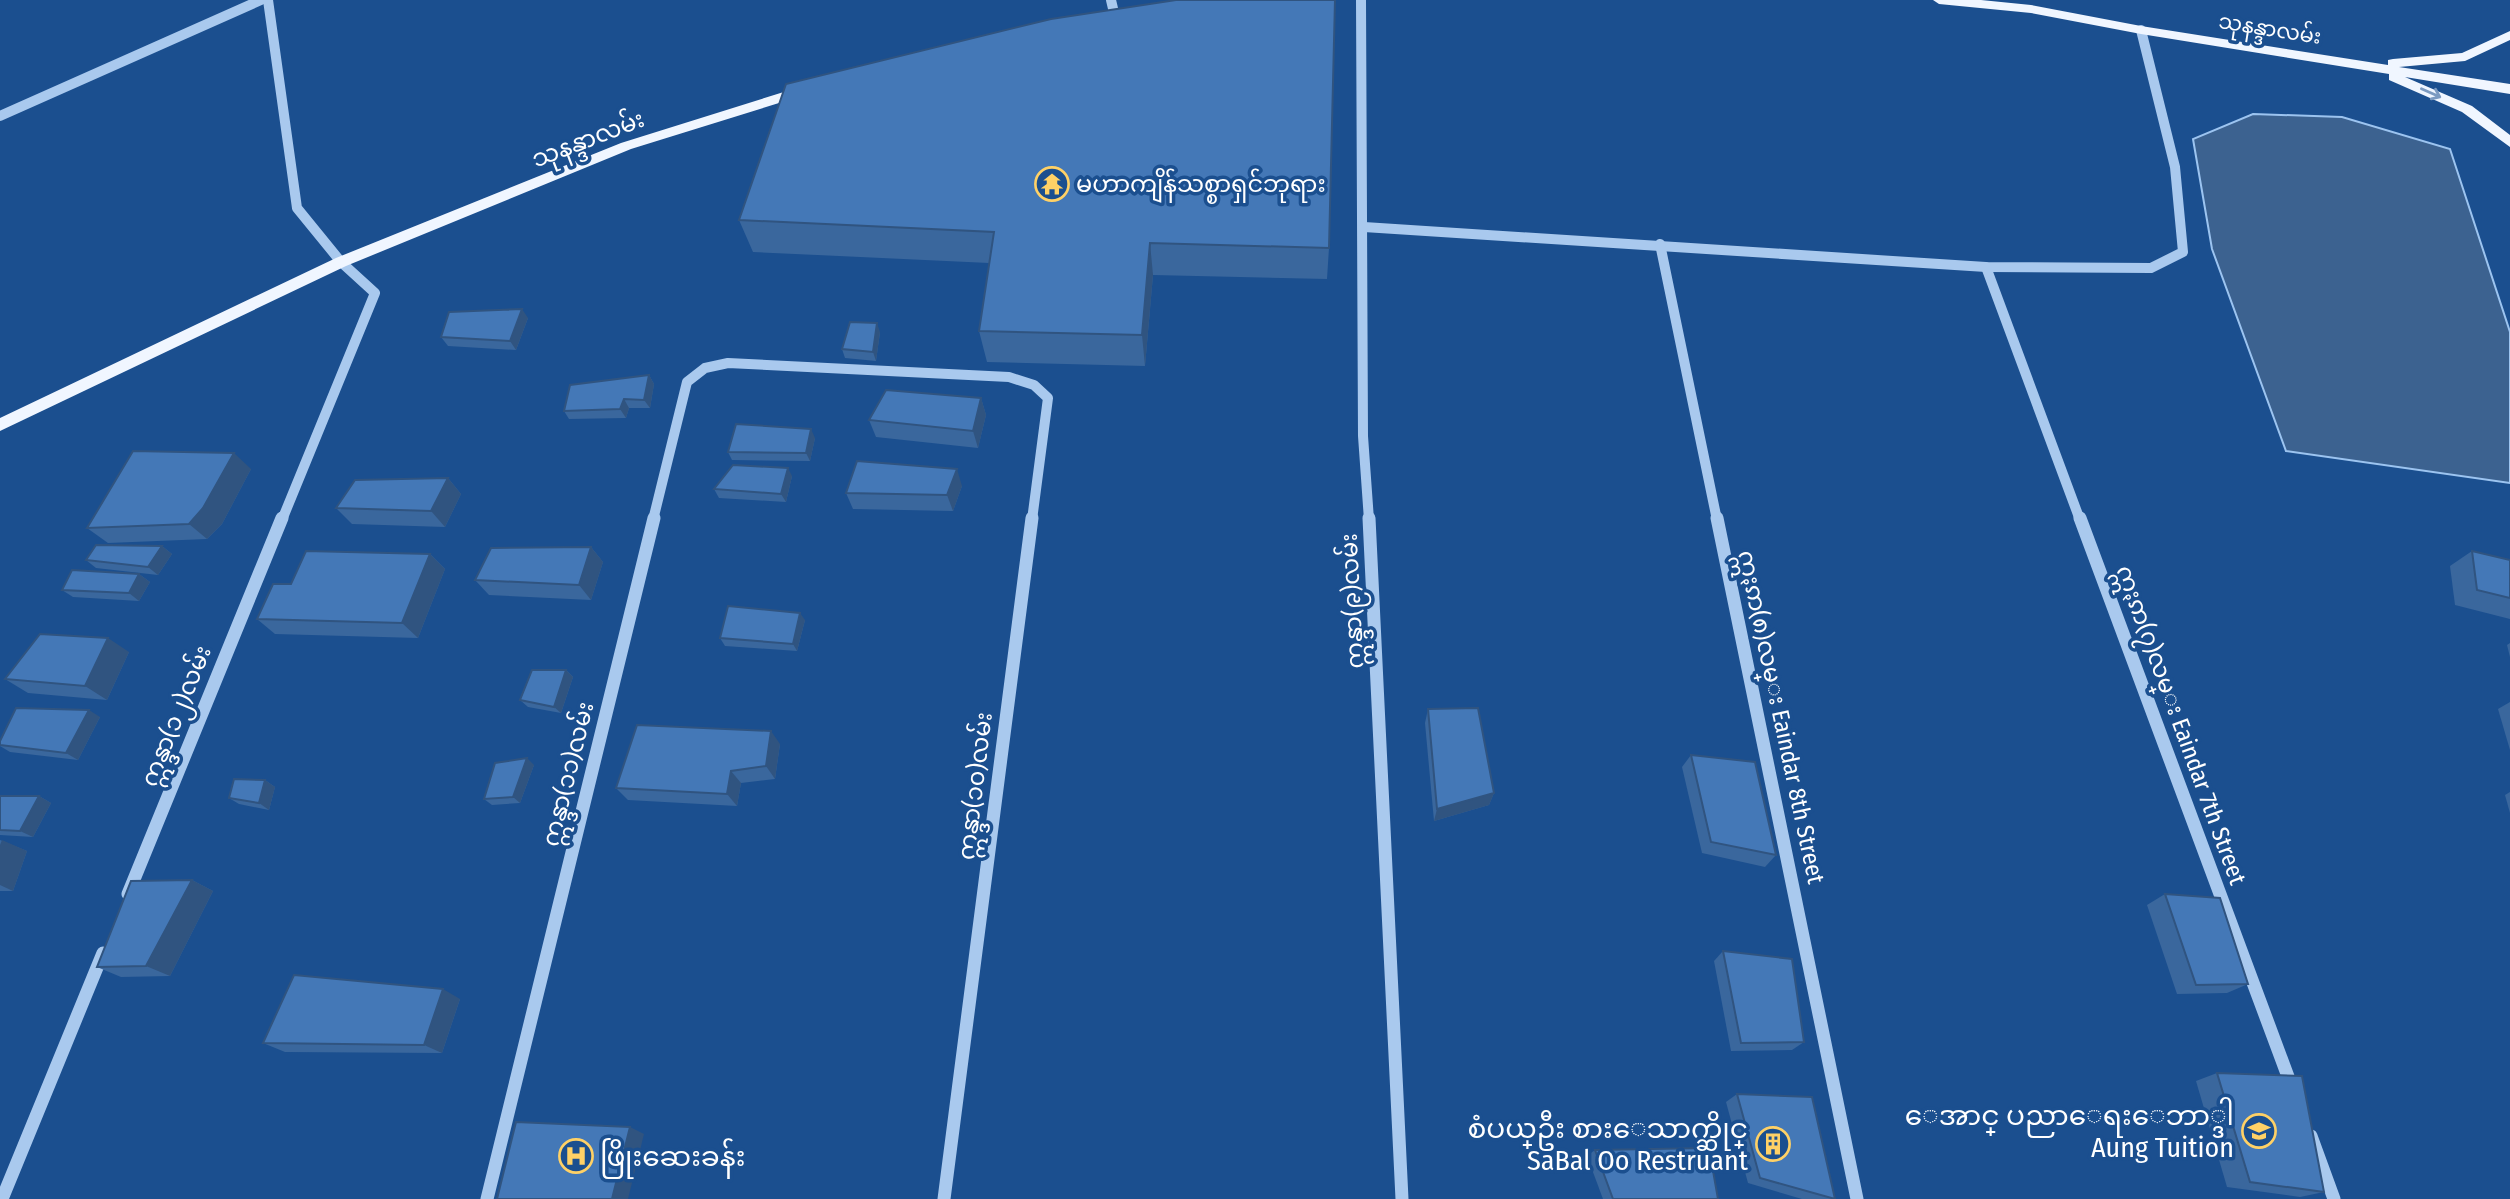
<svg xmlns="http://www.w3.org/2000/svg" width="2510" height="1199" viewBox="0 0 2510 1199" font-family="'Fira Sans Condensed','Noto Sans Myanmar',sans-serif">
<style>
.water{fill:#3c6290;stroke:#9cc4f0;stroke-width:2}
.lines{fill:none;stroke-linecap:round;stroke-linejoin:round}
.minor-far1{stroke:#a9c9ee;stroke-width:10}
.minor{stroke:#a9c9ee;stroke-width:13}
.major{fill:#f0f6ff;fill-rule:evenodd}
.wall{fill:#3a679d}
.shaded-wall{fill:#305480}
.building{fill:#4478b7;stroke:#305480;stroke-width:2}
.oneway{stroke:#7b9ac1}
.labels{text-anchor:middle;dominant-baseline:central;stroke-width:7;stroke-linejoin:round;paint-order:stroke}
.far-street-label{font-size:21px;fill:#fff;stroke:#1b4f8f}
.street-label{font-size:24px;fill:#fff;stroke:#1b4f8f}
.poi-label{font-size:24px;fill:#fff;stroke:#1b4f8f;text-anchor:start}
.near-poi-label{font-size:28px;fill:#fff;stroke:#1b4f8f;text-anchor:end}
</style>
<rect width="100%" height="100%" fill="#1b4f8f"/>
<!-- water -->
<path class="water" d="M2253,114L2342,117L2450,149L2510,332V483L2286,451L2212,249L2193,139Z"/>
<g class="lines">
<!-- minor-far1 -->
<g class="minor-far1">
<path d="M268,0L297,208L341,262L375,293L282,520"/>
<path d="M1111,0L1115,17"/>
<path d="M1361,0L1363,436L1369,520"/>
<path d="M0,116L261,0"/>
<path d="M1364,227L1986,267L2151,268L2183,252L2175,167L2141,30"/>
<path d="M1660,244L1717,520"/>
<path d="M1986,267L2080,520"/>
<path d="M653,520L687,382L705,368L728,363L1009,377L1034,385L1048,398L1032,520"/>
</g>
<!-- minor -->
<g class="minor">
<path d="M1369,518L1402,1199"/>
<path d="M1717,518L1857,1199"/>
<path d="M2080,518L2293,1090"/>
<path d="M128,894L282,518"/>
<path d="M2311,1136L2334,1199"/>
<path d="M2,1199L103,953"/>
<path d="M487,1199L654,518"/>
<path d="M944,1199L1032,518"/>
</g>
<!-- major -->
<g class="major">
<path d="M1933,0H1981L2031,5L2141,26L2388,65V60L2393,59L2462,53L2510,31V40L2465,61L2399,67L2510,84V94L2405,77L2472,106L2510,135V147L2462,112L2389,80V74L2141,34L2031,13L1939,4Z"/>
<path d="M803,86L810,91L808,94L631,149L346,266L0,431V418L336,258L621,143Z"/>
</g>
</g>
<!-- wall -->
<g class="wall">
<path d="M739,220L1329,248L1327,279L1153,275L1145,366L987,362L979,331L989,263L753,252Z"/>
<path d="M528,318L516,350L448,346L441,337Z"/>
<path d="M880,332L876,361L845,358L842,349Z"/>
<path d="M649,375L654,384L650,408H629L626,418L569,419L564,411Z"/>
<path d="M981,398L986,415L978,448L876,437L869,420Z"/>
<path d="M815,438L810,461L732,460L728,452Z"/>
<path d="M251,469L222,524L207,539L108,543L87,528Z"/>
<path d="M792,476L786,502L719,498L714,489Z"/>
<path d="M448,478L461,494L445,527L352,524L336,508Z"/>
<path d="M962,486L953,511L853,509L846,493Z"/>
<path d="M162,546L172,554L158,575L96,568L86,560Z"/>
<path d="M591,547L603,562L591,600L489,595L475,580Z"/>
<path d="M2472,551L2510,560V619L2455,605L2450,566Z"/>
<path d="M430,554L445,569L418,638L275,634L257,619L291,584Z"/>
<path d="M139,574L150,582L139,601L73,597L62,590Z"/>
<path d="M805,620L797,651L725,646L720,638Z"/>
<path d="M2510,643V657L2507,645Z"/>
<path d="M129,652L107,700L28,693L5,679Z"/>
<path d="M566,670L573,677L561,713L528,707L520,700Z"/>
<path d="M2510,702V750L2498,709Z"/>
<path d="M1428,709L1494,793L1489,805L1434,821L1425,723Z"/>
<path d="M100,717L78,760L10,752L0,746V741Z"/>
<path d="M780,744L775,779L741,783L737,806L628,800L616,788Z"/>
<path d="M1691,755L1776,855L1765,867L1702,853L1682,767Z"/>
<path d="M534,765L520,803L492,805L484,799Z"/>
<path d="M265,780L275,787L269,810L239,804L229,798Z"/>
<path d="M2510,792V813L2505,795Z"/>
<path d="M0,796H39L51,803L33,837L0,835Z"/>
<path d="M0,840L27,851L13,891H0Z"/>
<path d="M192,880L213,891L170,976L121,977L97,967Z"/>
<path d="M2165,894L2248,984L2227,993L2177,994L2147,905Z"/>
<path d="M1723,951L1804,1042L1792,1050L1731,1051L1714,961Z"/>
<path d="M460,999L442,1053L285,1052L263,1043Z"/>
<path d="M2217,1073L2324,1192L2300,1197L2227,1187L2196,1081Z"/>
<path d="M1737,1094L1835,1199H1802L1748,1183L1726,1102Z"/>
<path d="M1595,1150L1718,1199H1603L1587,1156Z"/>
</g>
<!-- shaded-wall -->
<g class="shaded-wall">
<path d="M1150,243L1153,275L1145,366L1142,335Z"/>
<path d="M522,309L528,318L516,350L510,341Z"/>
<path d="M877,323L880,332L876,361L873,352Z"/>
<path d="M649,375L654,384L650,408L644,400Z"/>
<path d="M981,398L986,415L978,448L973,431Z"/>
<path d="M624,399L629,408L626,418L620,409Z"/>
<path d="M811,429L815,438L810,461L806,453Z"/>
<path d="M234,453L251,469L222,524L207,539L189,524Z"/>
<path d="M788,468L792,476L786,502L781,494Z"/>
<path d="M957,469L962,486L953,511L947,495Z"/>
<path d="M448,478L461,494L445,527L431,511Z"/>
<path d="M162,546L172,554L158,575L148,567Z"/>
<path d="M591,547L603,562L591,600L579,585Z"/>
<path d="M430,554L445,569L418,638L402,623Z"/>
<path d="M139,574L150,582L139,601L129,593Z"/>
<path d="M800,613L805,620L797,651L793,644Z"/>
<path d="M108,638L129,652L107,700L85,686Z"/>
<path d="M566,670L573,677L561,713L554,707Z"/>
<path d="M89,710L100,717L78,760L66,753Z"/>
<path d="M771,731L780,744L775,779L766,766Z"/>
<path d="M527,758L534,765L520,803L513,797Z"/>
<path d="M731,771L741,783L737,806L727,794Z"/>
<path d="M265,780L275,787L269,810L259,803Z"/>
<path d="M1494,793L1489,805L1434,821L1437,809Z"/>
<path d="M39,796L51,803L33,837L20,831Z"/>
<path d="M2,840L27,851L13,891L0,885V845Z"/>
<path d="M192,880L213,891L170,976L146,966Z"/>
<path d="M443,989L460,999L442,1053L424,1045Z"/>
<path d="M630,1127L644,1134L628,1199H612Z"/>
</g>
<!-- building -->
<g class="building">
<path d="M1176,0H1335L1329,248L1150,243L1142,335L979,331L994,232L739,220L786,84L1051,19Z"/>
<path d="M522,309L510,341L441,337L449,312Z"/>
<path d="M850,322L877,323L873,352L842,349Z"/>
<path d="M649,375L644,400L624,399L620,409L564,411L570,385Z"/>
<path d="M886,390L981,398L973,431L869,420Z"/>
<path d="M736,424L811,429L806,453L728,452Z"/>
<path d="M133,451L234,453L203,508L189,524L87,528Z"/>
<path d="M857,461L957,469L947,495L846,493Z"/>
<path d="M733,465L788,468L781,494L714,489Z"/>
<path d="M448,478L431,511L336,508L355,480Z"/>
<path d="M96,545L162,546L148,567L86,560Z"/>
<path d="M591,547L579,585L475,580L491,548Z"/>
<path d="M306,551L430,554L402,623L257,619L273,584H291Z"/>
<path d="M2472,551L2510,560V598L2477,590Z"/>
<path d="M72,570L139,574L129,593L62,590Z"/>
<path d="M728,606L800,613L793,644L720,638Z"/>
<path d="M40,634L108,638L85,686L5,679Z"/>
<path d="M532,670H566L554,707L520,700Z"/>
<path d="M16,708L89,710L66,753L0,745V741Z"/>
<path d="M1478,708L1494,793L1437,809L1428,709Z"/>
<path d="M637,725L771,731L766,766L731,771L727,794L616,788Z"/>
<path d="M1691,755L1755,762L1776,855L1711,842Z"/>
<path d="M527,758L513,797L484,799L495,763Z"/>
<path d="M234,779L265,780L259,803L229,798Z"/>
<path d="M0,796H39L20,831L0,830Z"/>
<path d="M192,880L146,966L97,967L131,881Z"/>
<path d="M2165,894L2220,898L2248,984L2196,985Z"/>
<path d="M1723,951L1792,959L1804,1042L1741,1043Z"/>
<path d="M294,975L443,989L424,1045L263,1043Z"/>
<path d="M2217,1073L2302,1076L2324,1192L2250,1182Z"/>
<path d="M1737,1094L1812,1097L1835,1199L1760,1178Z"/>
<path d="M516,1122L630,1127L612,1199H497Z"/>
<path d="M1709,1148L1718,1199H1613L1595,1150Z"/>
</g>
<!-- one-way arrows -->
<defs><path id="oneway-shaft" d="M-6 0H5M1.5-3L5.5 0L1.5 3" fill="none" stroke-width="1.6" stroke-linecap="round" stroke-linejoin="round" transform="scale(1.75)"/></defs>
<use class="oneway" href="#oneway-shaft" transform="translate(2431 93) rotate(24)"/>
<!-- icons -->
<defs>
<g id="temple-ring" transform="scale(1.75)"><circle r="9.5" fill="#1b4f8f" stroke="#ffd166" stroke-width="1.5"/><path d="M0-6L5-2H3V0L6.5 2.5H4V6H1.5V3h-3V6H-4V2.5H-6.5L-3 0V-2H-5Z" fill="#ffd166"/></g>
<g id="school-ring" transform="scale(1.75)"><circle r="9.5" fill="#1b4f8f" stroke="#ffd166" stroke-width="1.5"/><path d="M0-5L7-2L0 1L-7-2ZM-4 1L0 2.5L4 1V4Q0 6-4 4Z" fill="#ffd166"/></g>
<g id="building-ring" transform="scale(1.75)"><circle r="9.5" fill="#1b4f8f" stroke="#ffd166" stroke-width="1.5"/><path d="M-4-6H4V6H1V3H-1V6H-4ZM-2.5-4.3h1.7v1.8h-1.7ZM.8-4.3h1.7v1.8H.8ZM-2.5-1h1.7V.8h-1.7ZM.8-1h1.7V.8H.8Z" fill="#ffd166"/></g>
<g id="hospital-ring" transform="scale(1.75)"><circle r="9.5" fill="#1b4f8f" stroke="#ffd166" stroke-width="1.5"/><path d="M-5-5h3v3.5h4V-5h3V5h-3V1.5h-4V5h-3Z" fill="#ffd166"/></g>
</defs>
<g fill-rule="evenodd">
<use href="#temple-ring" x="1052" y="184"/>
<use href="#school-ring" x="2259" y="1131"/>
<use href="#building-ring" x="1773" y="1144"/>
<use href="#hospital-ring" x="576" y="1156"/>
</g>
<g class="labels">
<!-- far-street labels -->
<g class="far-street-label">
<text transform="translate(2270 29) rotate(9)">သုနန္ဒာလမ်း</text>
</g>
<!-- street labels -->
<g class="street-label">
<text transform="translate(588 139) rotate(-21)">သုနန္ဒာလမ်း</text>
<text transform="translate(1352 601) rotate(-93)">ဣန္ဒာ(၉)လမ်း</text>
<text transform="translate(176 716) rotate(-68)">ဣန္ဒာ(၁၂)လမ်း</text>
<text transform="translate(1781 717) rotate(78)">ဣႏၵာ(၈)လမ္း Eaindar 8th Street</text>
<text transform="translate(2181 725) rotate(70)">ဣႏၵာ(၇)လမ္း Eaindar 7th Street</text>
<text transform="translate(568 774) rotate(-76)">ဣန္ဒာ(၁၁)လမ်း</text>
<text transform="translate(975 786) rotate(-83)">ဣန္ဒာ(၁၀)လမ်း</text>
</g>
<!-- poi labels -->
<g class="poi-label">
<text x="1076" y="184">မဟာကျိန်သစ္စာရှင်ဘုရား</text>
</g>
<!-- near-poi labels -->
<g class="near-poi-label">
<text x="2234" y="1115">ေအာင္ ပညာေရးေဘာ္ဒါ<tspan x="2234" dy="32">Aung Tuition</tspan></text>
<text x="1748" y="1128">စံပယ္ဦး စားေသာက္ဆိုင္<tspan x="1748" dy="32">SaBal Oo Restruant</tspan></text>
<text x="600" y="1156" text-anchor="start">ဖြိုးဆေးခန်း</text>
</g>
</g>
</svg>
